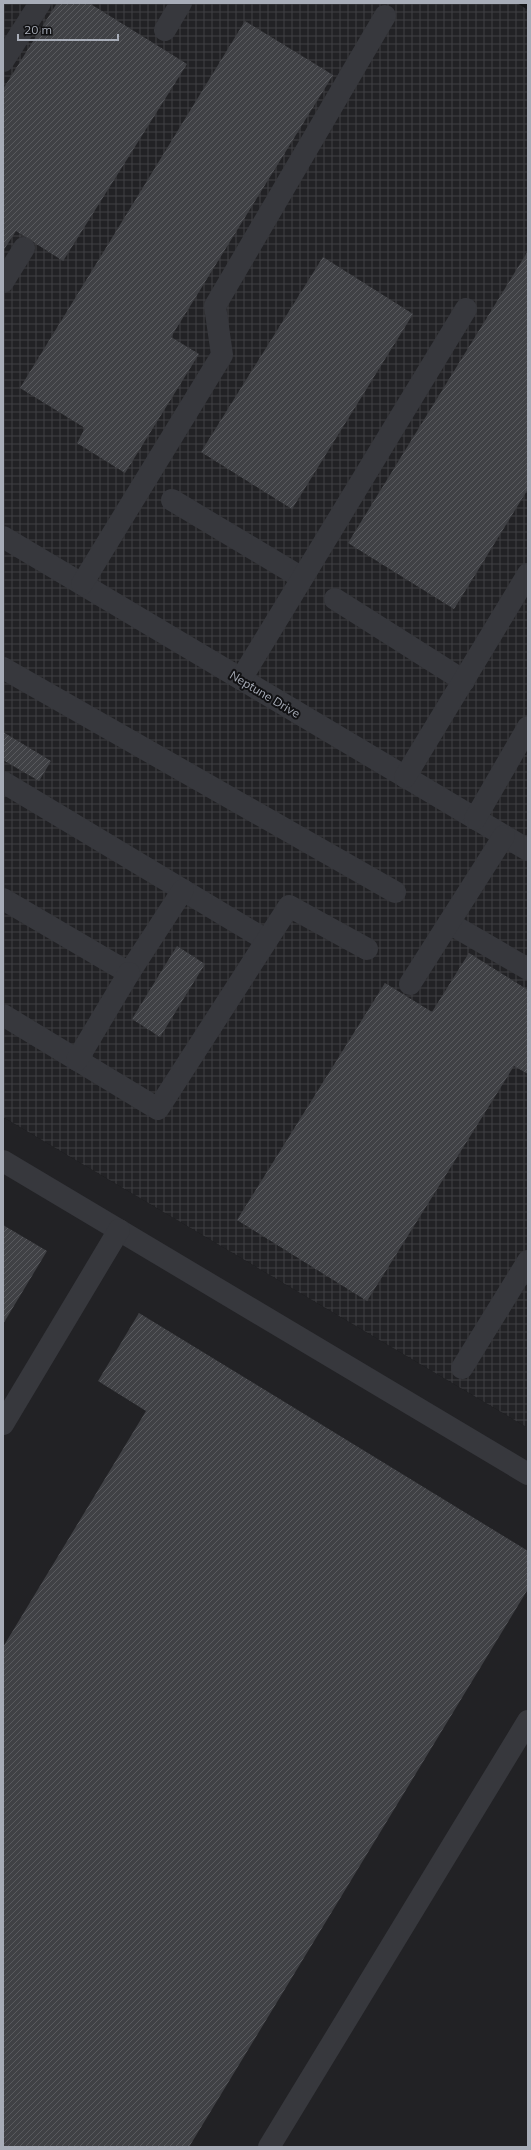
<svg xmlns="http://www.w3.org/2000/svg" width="531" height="2150" viewBox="0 0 531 2150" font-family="Mulish,sans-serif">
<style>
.built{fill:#222225}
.industrial{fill:url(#industrial-grid)}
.building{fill:url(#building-hatch)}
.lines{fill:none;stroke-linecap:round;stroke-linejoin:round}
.minor{stroke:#37383d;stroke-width:22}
.labels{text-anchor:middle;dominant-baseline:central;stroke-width:4;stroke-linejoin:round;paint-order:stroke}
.street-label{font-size:12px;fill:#a8adb8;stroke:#111113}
</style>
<defs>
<pattern id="industrial-grid" width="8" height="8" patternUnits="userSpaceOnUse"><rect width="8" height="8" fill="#222225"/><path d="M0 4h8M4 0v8" fill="none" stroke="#3f3f43"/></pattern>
<pattern id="building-hatch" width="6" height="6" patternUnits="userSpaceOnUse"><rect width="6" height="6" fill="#404145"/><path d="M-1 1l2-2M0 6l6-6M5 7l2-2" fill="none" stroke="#595a5e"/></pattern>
</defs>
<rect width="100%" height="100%" fill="#161618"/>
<!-- built -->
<path class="built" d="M3,1117L528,1428V2147H3Z"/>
<!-- industrial -->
<path class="industrial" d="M3,3H517L528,10V1428L3,1117Z"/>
<!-- building -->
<g class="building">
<path d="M57,3H89L187,64L63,261L16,231L3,251V89Z"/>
<path d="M245,21L333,75L171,337L199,354L125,473L77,443L85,428L20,388Z"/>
<path d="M528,251V489L454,609L348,543Z"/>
<path d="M323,257L413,314L292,509L201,452Z"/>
<path d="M3,732L51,761L39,781L3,760Z"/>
<path d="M177,946L205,964L160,1037L132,1019Z"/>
<path d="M469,953L528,990V1074L514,1066L367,1301L237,1220L385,983L432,1012Z"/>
<path d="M3,1225L47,1251L3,1324Z"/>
<path d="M139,1313L528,1551V1589L189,2147H3V1647L146,1411L98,1381Z"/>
</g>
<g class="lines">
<!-- minor -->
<g class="minor">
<path d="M165,30L181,3"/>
<path d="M3,61L40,3"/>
<path d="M3,282L24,248"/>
<path d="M172,500L302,578"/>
<path d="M3,537L528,850"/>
<path d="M82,584L222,355L215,306L385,16"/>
<path d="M335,599L464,681"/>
<path d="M3,668L395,892"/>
<path d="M241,679L466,309"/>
<path d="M405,777L528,574"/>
<path d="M3,782L266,940"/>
<path d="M475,819L528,727"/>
<path d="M3,899L129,973L183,890"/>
<path d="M449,923L528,969"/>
<path d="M410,984L504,836"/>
<path d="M3,1015L158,1109L289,906L367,949"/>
<path d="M77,1060L129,973"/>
<path d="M3,1161L528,1474"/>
<path d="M462,1368L528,1261"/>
<path d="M3,1424L119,1230"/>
<path d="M269,2147L528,1721"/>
</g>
</g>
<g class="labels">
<!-- street labels -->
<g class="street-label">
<text transform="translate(265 694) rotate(31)">Neptune Drive</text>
</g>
</g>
<!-- border -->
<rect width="531" height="2150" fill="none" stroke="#a8adb8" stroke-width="8"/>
<!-- scale -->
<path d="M18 34v6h100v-6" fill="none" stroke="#a8adb8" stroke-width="2"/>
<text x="24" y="34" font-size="12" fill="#a8adb8" stroke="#111113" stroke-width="3" paint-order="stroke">20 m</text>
</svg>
